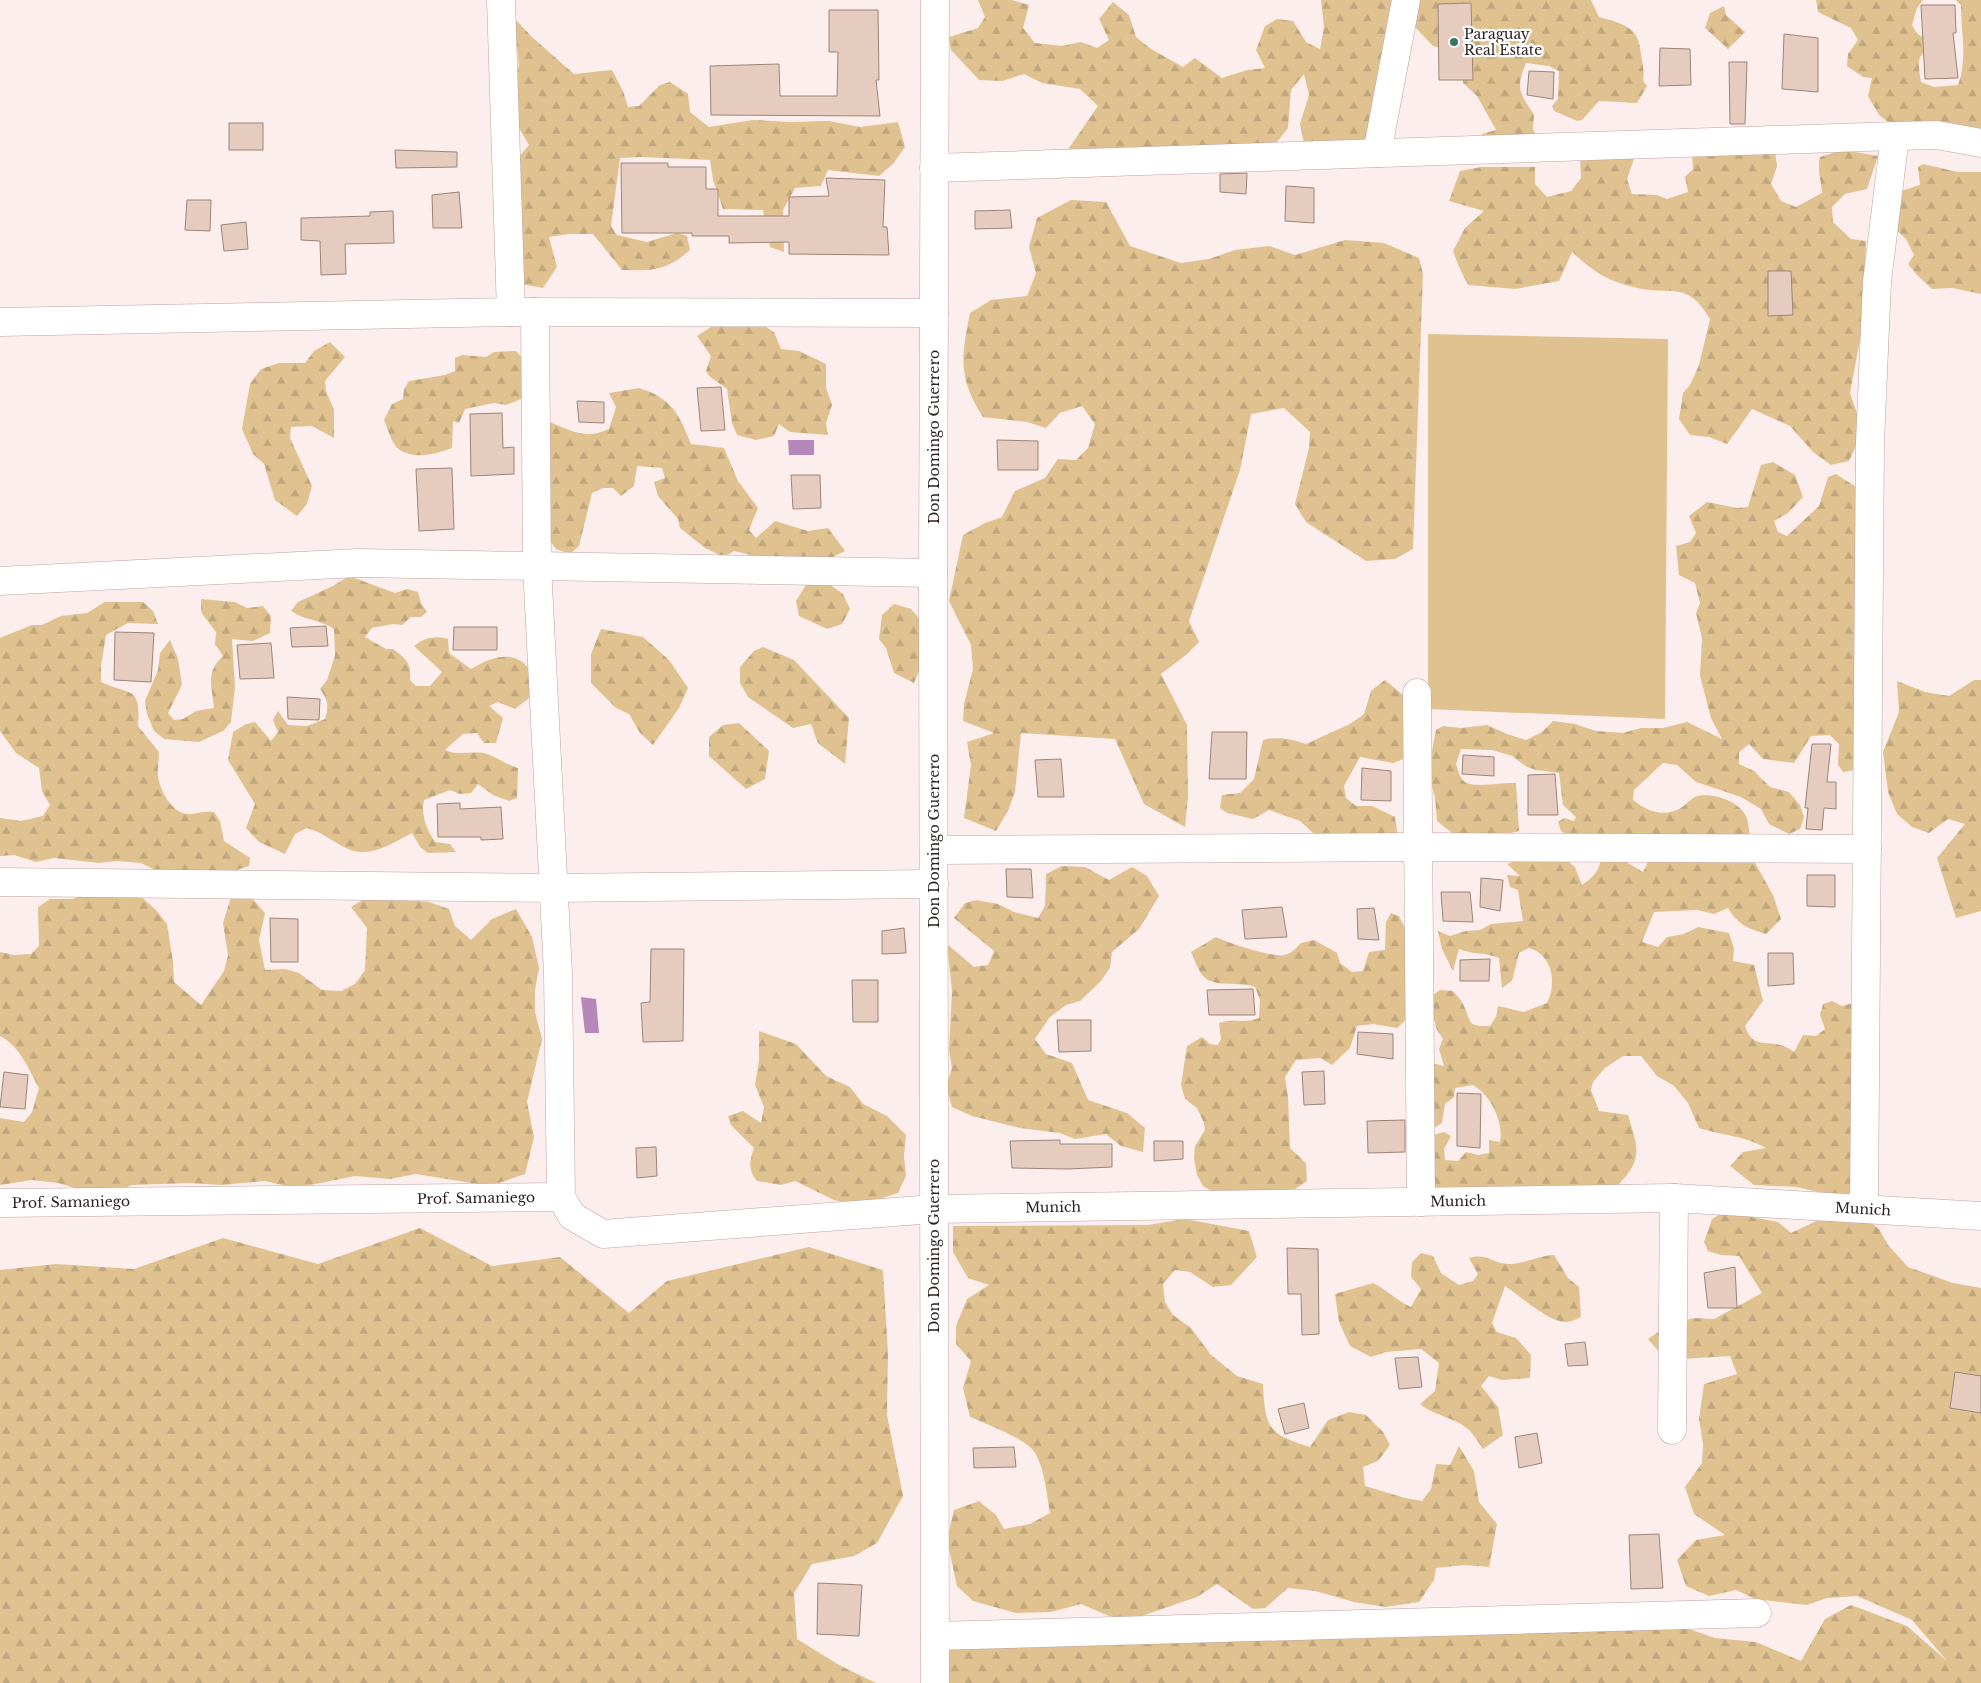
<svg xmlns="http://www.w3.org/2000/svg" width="1981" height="1683" viewBox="0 0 1981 1683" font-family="'Libre Baskerville',serif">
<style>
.forest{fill:url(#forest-firs)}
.garden{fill:#dfc290}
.water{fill:#b688ba}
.building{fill:#e5ccbe;stroke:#9c8578}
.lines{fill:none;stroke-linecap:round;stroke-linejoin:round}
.minor-casing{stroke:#bfa2a0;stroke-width:29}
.minor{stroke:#fff;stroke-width:28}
.poi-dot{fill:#397560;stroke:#fff;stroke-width:2}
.labels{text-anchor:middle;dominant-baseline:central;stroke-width:4.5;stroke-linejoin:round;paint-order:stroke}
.poi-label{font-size:14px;fill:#2c2120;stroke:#fff;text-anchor:start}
.street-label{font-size:14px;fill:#2c2120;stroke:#fff}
</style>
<defs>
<pattern id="forest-firs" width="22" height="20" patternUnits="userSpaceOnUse" patternTransform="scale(1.25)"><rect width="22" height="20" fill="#dfc290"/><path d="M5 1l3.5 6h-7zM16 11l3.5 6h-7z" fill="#c0a67c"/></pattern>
</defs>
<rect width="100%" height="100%" fill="#fbeeed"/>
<!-- forest -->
<g class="forest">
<path d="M978,0H1012L1029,5L1023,28L1035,43L1062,46L1081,42L1097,48L1109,40L1099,19L1113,2L1129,15L1136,37L1151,49L1183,67L1195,58L1222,78L1247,70L1265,68L1256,50L1265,26L1277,19L1293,21L1306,42L1320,49L1324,27L1321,0H1399L1374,147L1305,149L1300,124L1309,95L1304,74L1291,90L1288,128L1273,147L1062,158L1098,106L1080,89L1042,83L1024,74L1002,81L979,80L951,50L949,37L978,28L985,17Z"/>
<path d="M1414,0H1591L1599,17C1623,24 1639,26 1641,54C1642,64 1645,70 1643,81L1647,86L1637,103L1599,101L1582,120L1577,121L1554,111L1552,106L1558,99L1559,71L1549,66L1526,63C1515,90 1520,92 1534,115L1533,129L1537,137L1484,142L1482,134L1496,130L1477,96L1463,83V75L1440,48L1433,46L1411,23Z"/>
<path d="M1816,0H1923L1917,8L1912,25C1918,37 1922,38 1935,39C1920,61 1916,50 1921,82L1934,87L1958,85C1968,60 1961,31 1961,5L1956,0H1981V138L1892,125L1879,115L1868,96L1872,78L1863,77L1847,66L1848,54L1858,40L1851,28L1818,12Z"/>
<path d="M1724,6L1726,15L1745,32L1728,49L1705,28L1710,13Z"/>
<path d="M517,21L533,38L574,74L612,70L623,91L628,107L639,106L660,85L670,82L688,94L690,112L709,127L753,120L791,122L829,121L860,127L898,122L905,147L893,164L879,176L828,170L821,186L795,188L783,210L784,252L770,247L763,210L723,209L713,180L710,160L641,157L620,158L611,226L617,235L647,242L677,233L687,236L690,250C666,271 653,271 622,270L593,234H569L549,237L557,267L543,288L515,283L511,166L529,145L517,125L514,82L519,65L517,47L508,29Z"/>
<path d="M1843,150L1878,156L1867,189L1845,194L1832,207L1833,222L1851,239L1866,241L1862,329L1850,393L1858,416V435L1855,448L1849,461L1831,465L1813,452L1790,426L1752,409L1727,444L1709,437L1690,435L1679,419L1683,393L1690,385L1699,365L1710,319C1687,280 1673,296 1638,288C1608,282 1594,272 1572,252L1559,281L1515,289L1468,285L1459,267L1453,251L1465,228L1484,211L1449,201L1460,171L1481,167H1535V184L1547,197L1571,191L1581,178L1580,158L1634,159L1627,179L1632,194L1657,195L1667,199L1688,192L1685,177L1693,169L1692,154L1775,151L1777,166L1771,184L1781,201L1796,207L1822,193C1821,179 1817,171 1820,157Z"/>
<path d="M1923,164L1958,172H1981V294L1952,288L1932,289L1917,275L1908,264L1914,255L1906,239L1890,224L1901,191L1920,185L1918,167Z"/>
<path d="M1071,200L1106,202L1130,246L1181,263L1209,259L1235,250L1269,246L1295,255L1345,240L1384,243L1419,258L1423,274L1413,549L1395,559L1366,561L1306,522L1295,504L1309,448L1310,432L1284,408L1251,414L1240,470L1189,621L1199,642L1186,655L1161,674L1187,725L1188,796L1185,827L1144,804L1115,739L1021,733L1015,792L1008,811L996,831L964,818L971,765L967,742L994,733L963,721L964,704L973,669L971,645L949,601L963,535L985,523L1002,517L1015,491L1045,478L1058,459L1076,460L1088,448L1095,424L1082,406L1060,413L1046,428L1027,422L983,417C958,379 961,357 970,313L991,300L1027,296L1036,273L1029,247L1037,218Z"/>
<path d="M753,319L774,332L781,349L799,351L826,364V388L832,405L826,423L828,435L790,432L779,424L774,436L756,440L737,435L732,423L727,389L709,376L706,371L711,356L697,336L714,325Z"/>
<path d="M330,342L345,357L325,381L326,391L334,410V438L312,426L291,427L290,438L312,486L307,504L297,516L275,500L264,464L253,454L242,429L250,384L261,369L279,363H305L314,351Z"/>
<path d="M516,351L527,363L525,391L521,399L506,405L494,403L465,409L459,423L453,421L452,448C436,455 403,462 393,442C389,435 387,427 384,420L392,404L403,399L404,389L409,381L445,375L455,371V358L462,355L486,357L494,352Z"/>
<path d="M639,388C672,398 679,414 691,444L724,448L738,481L758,508L749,530L756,538L775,521L808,531L828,528L845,551L829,559L764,558L734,551L724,557L705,548L680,528L678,519L658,496L654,482L665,478L662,468L637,466L634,486L621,496L613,488H603L592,493L579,546L570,554L556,549L549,539L550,422C572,431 585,440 609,429L616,407L609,393Z"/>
<path d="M1773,462L1795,475L1803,497L1788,513L1774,521L1778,532L1787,536L1819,506L1828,477L1836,474L1856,487V770L1843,772L1838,765L1839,744L1830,735L1811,736L1794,763L1763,759L1749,744L1739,752V764L1754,771L1770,787L1789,792L1800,805L1804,817L1800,829L1789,834L1769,824L1761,809L1741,797L1696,782L1677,765L1663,763L1634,790L1633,800C1647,811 1662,817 1679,809C1685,806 1689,800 1695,797C1711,791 1739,801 1746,816C1749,823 1749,832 1750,839L1594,834L1567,835L1561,831L1558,822L1564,818L1574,821L1576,817L1563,805L1559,773L1536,770L1527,767L1512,756L1492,750L1461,749L1456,764C1458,770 1460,779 1465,782C1471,788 1505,782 1516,783L1519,831L1497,836L1462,841L1437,821L1435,797L1428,772L1436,730L1443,726L1461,728L1487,725L1507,734L1526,740L1542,732L1553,721L1575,724L1596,731L1623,733L1641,728H1663L1687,722L1722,739L1711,718L1700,676L1702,638L1696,613L1700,603L1695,583L1679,575L1676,546L1690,542L1696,533L1689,516L1707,502L1737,508L1748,507L1761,465Z"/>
<path d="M349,576L395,593L407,589L418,592L421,603L427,612L421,617H411L402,625L393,624L372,628L365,637L386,649H393C405,658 412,663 410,680L416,686H430L442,672L414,646C424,638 435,635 448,639L449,653L471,669C499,652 523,649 537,683L528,699L515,709L498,702L489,706L503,718L496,743H484L477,733L463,734L445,750C458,756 471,751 484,753C493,755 507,765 518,768L517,798L509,801L493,795L478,784L471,793L460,794L450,790L424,800C421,816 426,828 435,842L450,844L456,852L428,853L420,847L412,833C389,845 367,861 342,846C329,839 321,832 307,828L295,834L285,854L259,842L246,828L255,804L228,760L233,732L246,724L255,722L271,741L278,732L273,720L278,711L288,725L307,726L325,719C329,706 328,700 320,689L327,680L335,656L334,629C319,619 306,621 291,611L298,602L333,586Z"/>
<path d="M826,582L843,594L850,609L842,624L827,629L799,616L796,601L806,585Z"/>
<path d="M201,599L235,602L247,608L263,606L271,616L270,633L253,641L232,639L235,687L231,722L223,731L199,742L164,739L154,731L147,714L145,701L158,670L160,653L170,640L178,659L182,685L168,713L174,720L183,719L196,711L214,708C212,685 205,673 223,656L215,644L216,632L201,612Z"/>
<path d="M105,602H143L153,611L158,624L128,623L106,635L101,666V682C131,696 141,685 138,726L159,752C159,760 157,768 158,776C160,791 173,816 191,814C200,813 205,811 214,812L220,821L224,841L250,858L249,866L231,872L161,873L141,863L116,861L99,863L54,858L36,862L14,855L0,856V818L21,821L43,816L50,805L42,791L39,768L16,753L0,731V638L32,625H42L61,616L87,613Z"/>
<path d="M894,604L911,609L924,624L921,667L914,683L894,673L886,648L879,639L882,615Z"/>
<path d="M601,629L643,637L669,660L688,688L679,708L653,745L640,733L629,714L616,708L591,683V654Z"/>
<path d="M763,647L794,660L849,718L845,764L818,743L811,724L793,728L748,697L740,683V667L754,651Z"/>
<path d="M1385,680L1404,696L1409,757L1393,763L1360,757L1344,786L1346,798L1356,806H1372L1395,817L1398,838L1324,843L1300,821L1269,810L1253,819L1227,813L1220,808L1222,795L1240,793L1254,779L1263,740C1276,736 1294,739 1306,744L1350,724L1364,714L1371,691Z"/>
<path d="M1974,680H1981V911L1956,918L1937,858L1965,824L1948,819L1929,833L1912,827L1897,814L1888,792L1883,752L1899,712L1897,681L1925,692L1949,696Z"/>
<path d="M739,723L769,751L765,779L746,789L709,756V737L723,725Z"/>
<path d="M1602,854L1616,856L1643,872L1650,858L1754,861L1773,895L1781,919L1766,934C1748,929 1737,924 1728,908L1714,914L1697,910L1654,912L1642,942L1658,947L1667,937L1684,934L1698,927L1729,933L1734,948L1733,961L1754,965L1763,1001L1745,1026C1752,1047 1763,1041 1780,1045C1785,1046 1790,1049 1794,1052L1803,1035L1816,1036L1825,1029L1820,1015L1823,1004L1832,1001L1842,1006L1860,1001V1182L1844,1198L1797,1187L1754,1185L1730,1166L1743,1152L1766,1148C1742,1135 1724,1136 1699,1128L1688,1103L1674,1086L1657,1076L1641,1056H1623L1605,1068L1593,1082L1591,1090L1599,1111L1628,1115C1638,1148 1644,1159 1617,1186L1433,1191L1431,1140L1434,1135L1444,1132L1451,1136L1444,1149L1445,1160L1458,1161L1466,1152L1478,1155L1489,1153V1140L1500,1142C1504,1123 1491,1095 1473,1085L1455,1088L1454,1097L1445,1104L1442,1123L1434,1128L1432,1063L1444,1066L1439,1049L1443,1039L1436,1028L1435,1021L1430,1017L1429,998L1440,990L1453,991C1456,995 1461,999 1463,1004C1472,1021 1465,1027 1490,1026L1496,1017L1498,1006L1524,1012L1547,1003C1557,983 1553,955 1529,948L1519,953L1512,981L1502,988L1499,958C1486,952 1473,955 1459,949L1453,971L1442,949L1438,931L1450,936L1466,931L1480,930L1491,924L1523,921L1518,890L1510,887L1507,875L1520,876L1507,864L1520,859L1563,857L1575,867L1582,885C1595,876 1600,870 1602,854Z"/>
<path d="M1062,866L1085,867L1109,880L1132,867L1147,876L1159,896L1139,929L1112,952L1110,968L1100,982L1080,1001L1066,1005L1050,1017L1035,1039L1046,1054L1072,1063L1088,1100L1127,1113L1145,1128L1143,1152L1121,1146L1106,1134L1075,1139L1060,1133L1020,1128L972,1116L952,1107L946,1086L952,1068L949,1050L952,991L947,944L974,967L988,965L994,951L954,918L965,903L976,900L998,904L1014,912L1038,918L1045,906L1046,874Z"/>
<path d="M96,891L138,894L156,910L167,924L173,962L174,982L201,1005L224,971L228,955L223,923L232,894L250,896L265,913L259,940L265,970L285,969L299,973L322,990L341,991L355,984L365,970L367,928L351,907L369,896L429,902L449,909L455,926L471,940L492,919L516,909L532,937L539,968L535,990V1012L542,1039L527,1102L534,1137L525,1174L490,1186L416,1174L390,1179L355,1176L296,1188L265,1181L223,1185L190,1183L132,1185L103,1196L58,1183L32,1180L0,1185V1118L24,1122L32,1112L39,1088C29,1070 20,1046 0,1036V952L14,955L31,954L39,946L38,907L50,899H72Z"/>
<path d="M1391,913L1399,916L1407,932L1408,1018L1397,1028L1373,1024L1357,1026L1350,1048L1332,1065L1320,1058L1296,1060L1285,1077L1288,1097L1290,1148L1306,1163L1307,1181L1295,1189L1280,1192H1213L1203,1186L1197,1175L1194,1158L1195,1146L1205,1130L1204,1123L1197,1108L1185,1099L1181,1085L1187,1046L1202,1037L1210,1044L1218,1045L1221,1039L1219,1023C1235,1018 1243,1024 1259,1018L1260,1000L1255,987C1239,981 1214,988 1203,976C1198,970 1194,959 1191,952L1216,937C1228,943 1274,958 1285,955C1292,953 1296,948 1301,943L1314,940L1337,953L1340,963L1352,972L1363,971L1369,952L1385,950L1386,922Z"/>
<path d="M759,1031L796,1044L826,1076L850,1087L863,1104L887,1116L906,1135L904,1156L906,1176L898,1193L879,1199L865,1207L834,1200L795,1181L781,1185L757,1181C748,1170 749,1162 754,1148L731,1125L728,1116L743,1111L761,1123L764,1107L755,1085L759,1061Z"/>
<path d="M1732,1207L1746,1216L1778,1222L1791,1233L1827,1216L1867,1219L1879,1229L1888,1245L1908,1267L1953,1283L1981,1288V1683H949L948,1649L1669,1622L1715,1638L1756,1642L1801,1661L1825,1619L1851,1605L1907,1626L1947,1661L1912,1620L1857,1596L1827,1598L1807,1605L1755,1599L1736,1590L1709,1596L1686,1586L1677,1560L1696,1540L1725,1535L1694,1514L1685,1487L1702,1463L1703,1444L1699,1419L1704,1384L1737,1374L1730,1356L1666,1360L1648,1339L1670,1324L1694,1318L1714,1319L1762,1293L1739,1256L1721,1255L1708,1251L1704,1242L1712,1219Z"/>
<path d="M1185,1219L1249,1231L1257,1257L1231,1285L1213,1287L1190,1272L1175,1270L1163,1284L1165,1302L1173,1315L1191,1328L1211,1355L1237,1376L1263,1384C1265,1428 1268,1434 1310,1447L1328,1420L1349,1412L1366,1415L1383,1432L1390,1445L1378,1461L1363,1467L1365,1486L1405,1498L1422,1501L1431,1489L1436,1464L1450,1465L1459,1446L1474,1471L1479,1502L1497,1524L1489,1567L1464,1565L1436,1568L1434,1580L1419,1602L1385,1607L1354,1602L1315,1591L1288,1588L1265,1608L1253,1609L1217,1584L1197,1597L1133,1619L1109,1616L1081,1604L1051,1612L1016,1613L973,1601L957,1586L947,1540L954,1510L979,1501L996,1515L1004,1529L1030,1524L1050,1513C1047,1496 1044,1462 1032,1449C1023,1438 984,1423 970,1417L963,1388L971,1361L956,1344V1326L967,1299L989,1285L968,1278L953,1252V1226L1148,1225Z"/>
<path d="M420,1228L492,1266L560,1257L629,1313L667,1281L809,1247L883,1270L888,1353L887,1415L903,1496L877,1543L854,1556L812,1564L794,1593L797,1639L839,1665L876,1683H0V1270L56,1264L134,1269L223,1238L318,1264Z"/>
<path d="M1421,1253L1433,1256L1441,1273L1459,1285L1473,1281L1478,1274L1469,1258C1489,1253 1491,1263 1507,1264C1523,1265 1539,1255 1554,1255L1568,1278L1579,1287L1581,1317C1577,1319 1571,1322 1566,1322C1548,1322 1519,1295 1505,1286L1492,1323L1497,1332L1516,1338L1531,1355L1530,1378L1502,1380L1489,1376L1481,1386L1498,1407L1503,1435L1483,1449C1479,1443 1474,1435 1469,1430C1455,1417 1434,1416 1420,1404L1435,1391L1439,1363L1421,1349L1386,1352L1371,1357L1350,1346L1339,1322L1335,1294L1373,1283C1387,1290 1397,1301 1411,1307L1421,1289L1411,1277L1412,1262Z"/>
</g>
<!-- garden -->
<path class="garden" d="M1428,334L1668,339L1665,719L1428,709Z"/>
<!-- water -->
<g class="water">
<path d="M788,440H814V455H789Z"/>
<path d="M581,997L596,999L599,1033H585Z"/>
</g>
<!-- building -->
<g class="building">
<path d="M1471,3L1473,80H1439L1438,4Z"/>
<path d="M1921,5H1955L1956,33H1953L1958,78L1925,79Z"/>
<path d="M829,10H878L879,80H876L880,116L711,115L710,66L779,64L780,96H837L838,52H829Z"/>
<path d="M1784,34L1818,38V92L1782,89Z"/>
<path d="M1660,48L1690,49L1691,85L1659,86Z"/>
<path d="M1729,62H1747L1745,124H1730Z"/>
<path d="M1529,71L1554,72L1553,99L1527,95Z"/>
<rect x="229" y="123" width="34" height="27"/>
<path d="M395,150L457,152V167L396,168Z"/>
<path d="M621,163H668V167H706V189H718V216H789V197L829,196L826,178L885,180L883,227H887L889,255L789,254V242L729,243V236H692V233H622Z"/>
<path d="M1247,173L1246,194L1220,192V174Z"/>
<path d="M1286,186L1314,188V223L1285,221Z"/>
<path d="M459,192L462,228H433L432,195Z"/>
<path d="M187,200H211L210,231L185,230Z"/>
<path d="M1010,210L1012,228L975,229V211Z"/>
<path d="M393,211L394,243L345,244L346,274L321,275L320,241L301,240V218L370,216V212Z"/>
<path d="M246,222L248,249L224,251L221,225Z"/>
<path d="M1768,271H1791L1793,315L1768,316Z"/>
<path d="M721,387L725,430L701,431L697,388Z"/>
<path d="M577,401L604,402V423L579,422Z"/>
<path d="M502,413L503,448L514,447V474L471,476L470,414Z"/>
<path d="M997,440L1038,441V470H998Z"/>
<path d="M452,468L454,529L419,531L416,469Z"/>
<path d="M791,475H820L821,508L793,509Z"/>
<path d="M326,626L328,646L292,647L290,628Z"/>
<path d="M454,627H497V650H453Z"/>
<path d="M115,632L154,633L151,682L114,680Z"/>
<path d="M271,643L274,678L240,679L237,645Z"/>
<path d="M287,697L320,699L319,720L288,719Z"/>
<path d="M1212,732H1247L1246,779H1209Z"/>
<path d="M1812,744H1831L1827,782H1836V809L1824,808L1822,830L1806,829L1808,808H1805Z"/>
<path d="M1463,755L1494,757V776L1462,774Z"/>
<path d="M1061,759L1064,797H1038L1035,760Z"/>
<path d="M1362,768L1391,771V801L1361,800Z"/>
<path d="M1555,774L1558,815H1528V775Z"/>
<path d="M460,803V809L501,807L503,839L481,840V837H438L437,804Z"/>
<path d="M1006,869H1031L1033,898L1007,897Z"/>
<path d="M1807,875H1835V907L1807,906Z"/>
<path d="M1481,878L1503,880L1500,911L1480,907Z"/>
<path d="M1441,892H1470L1473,922L1443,921Z"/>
<path d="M1282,907L1287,937L1245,939L1242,910Z"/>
<path d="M1374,908L1379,940L1358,939L1357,909Z"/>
<path d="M270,918L298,919V962H271Z"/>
<path d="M904,928L906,953L882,954V931Z"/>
<path d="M651,949H684L683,1041L643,1042L641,1003L650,1002Z"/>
<path d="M1768,953H1793L1794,984L1768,986Z"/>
<path d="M1490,959L1489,981H1460V960Z"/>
<path d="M852,980H878V1022H853Z"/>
<path d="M1253,989L1255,1015H1209L1207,990Z"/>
<path d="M1057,1020H1091V1051L1059,1052Z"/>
<path d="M1358,1032L1393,1034V1059L1357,1054Z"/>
<path d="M1324,1071L1325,1104L1304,1105L1302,1072Z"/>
<path d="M4,1072L28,1075L25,1109L0,1107Z"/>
<path d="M1457,1093L1481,1094L1480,1148L1457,1146Z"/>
<path d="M1405,1120V1152L1368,1153L1367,1121Z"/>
<path d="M1060,1140V1144H1112V1167L1068,1169L1012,1168L1010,1141Z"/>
<path d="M1154,1141H1183V1159L1154,1161Z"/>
<path d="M656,1147L657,1176L637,1178L636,1148Z"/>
<path d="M1287,1248L1318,1249L1319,1334L1302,1335L1301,1294H1288Z"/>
<path d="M1735,1267L1737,1308H1708L1704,1273Z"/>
<path d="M1585,1342L1588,1365L1568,1366L1565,1344Z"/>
<path d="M1418,1357L1422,1387L1399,1389L1395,1358Z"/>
<path d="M1955,1372L1981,1376V1413L1950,1408Z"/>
<path d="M1304,1403L1309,1428L1285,1434L1278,1409Z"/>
<path d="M1537,1433L1542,1463L1519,1468L1515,1437Z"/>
<path d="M1014,1447L1016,1467L974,1468L973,1448Z"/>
<path d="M1659,1534L1663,1588L1631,1589L1629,1535Z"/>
<path d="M818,1583L862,1585L859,1636L817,1634Z"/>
</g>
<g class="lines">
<!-- minor casing -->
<g class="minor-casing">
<g id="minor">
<path d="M501,0L511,312"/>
<path d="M935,0L933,573L935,1683"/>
<path d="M1377,153L1406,0"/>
<path d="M934,168L1895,136L1937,135L1981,143"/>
<path d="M535,312L537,566L558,973L561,1197L572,1216L603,1234L934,1209L1674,1198L1981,1216"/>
<path d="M0,322L511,312L934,313"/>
<path d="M0,581L358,563L933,573"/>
<path d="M1417,693L1421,1202"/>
<path d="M934,850L1418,847L1867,849"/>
<path d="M0,882L553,888L934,884"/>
<path d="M0,1203L561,1197"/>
<path d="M1864,1209L1870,442L1877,282L1895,136"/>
<path d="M1672,1430L1674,1198"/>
<path d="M935,1636L1757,1613"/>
</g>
</g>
<!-- minor -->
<use href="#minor" class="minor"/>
</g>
<!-- markers -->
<circle class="poi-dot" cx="1454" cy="42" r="5"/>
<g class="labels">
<!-- poi labels -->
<g class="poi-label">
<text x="1464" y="34">Paraguay<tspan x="1464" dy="16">Real Estate</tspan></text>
</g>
<!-- street labels -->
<g class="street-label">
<text transform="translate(934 437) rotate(-90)">Don Domingo Guerrero</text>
<text transform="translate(934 841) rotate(-90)">Don Domingo Guerrero</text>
<text transform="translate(476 1198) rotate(-1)">Prof. Samaniego</text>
<text transform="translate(1458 1201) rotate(-1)">Munich</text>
<text transform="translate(71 1202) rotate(-1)">Prof. Samaniego</text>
<text transform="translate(1053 1207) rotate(-1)">Munich</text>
<text transform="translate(1863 1209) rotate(3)">Munich</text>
<text transform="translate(934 1246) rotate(-90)">Don Domingo Guerrero</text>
</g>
</g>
</svg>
